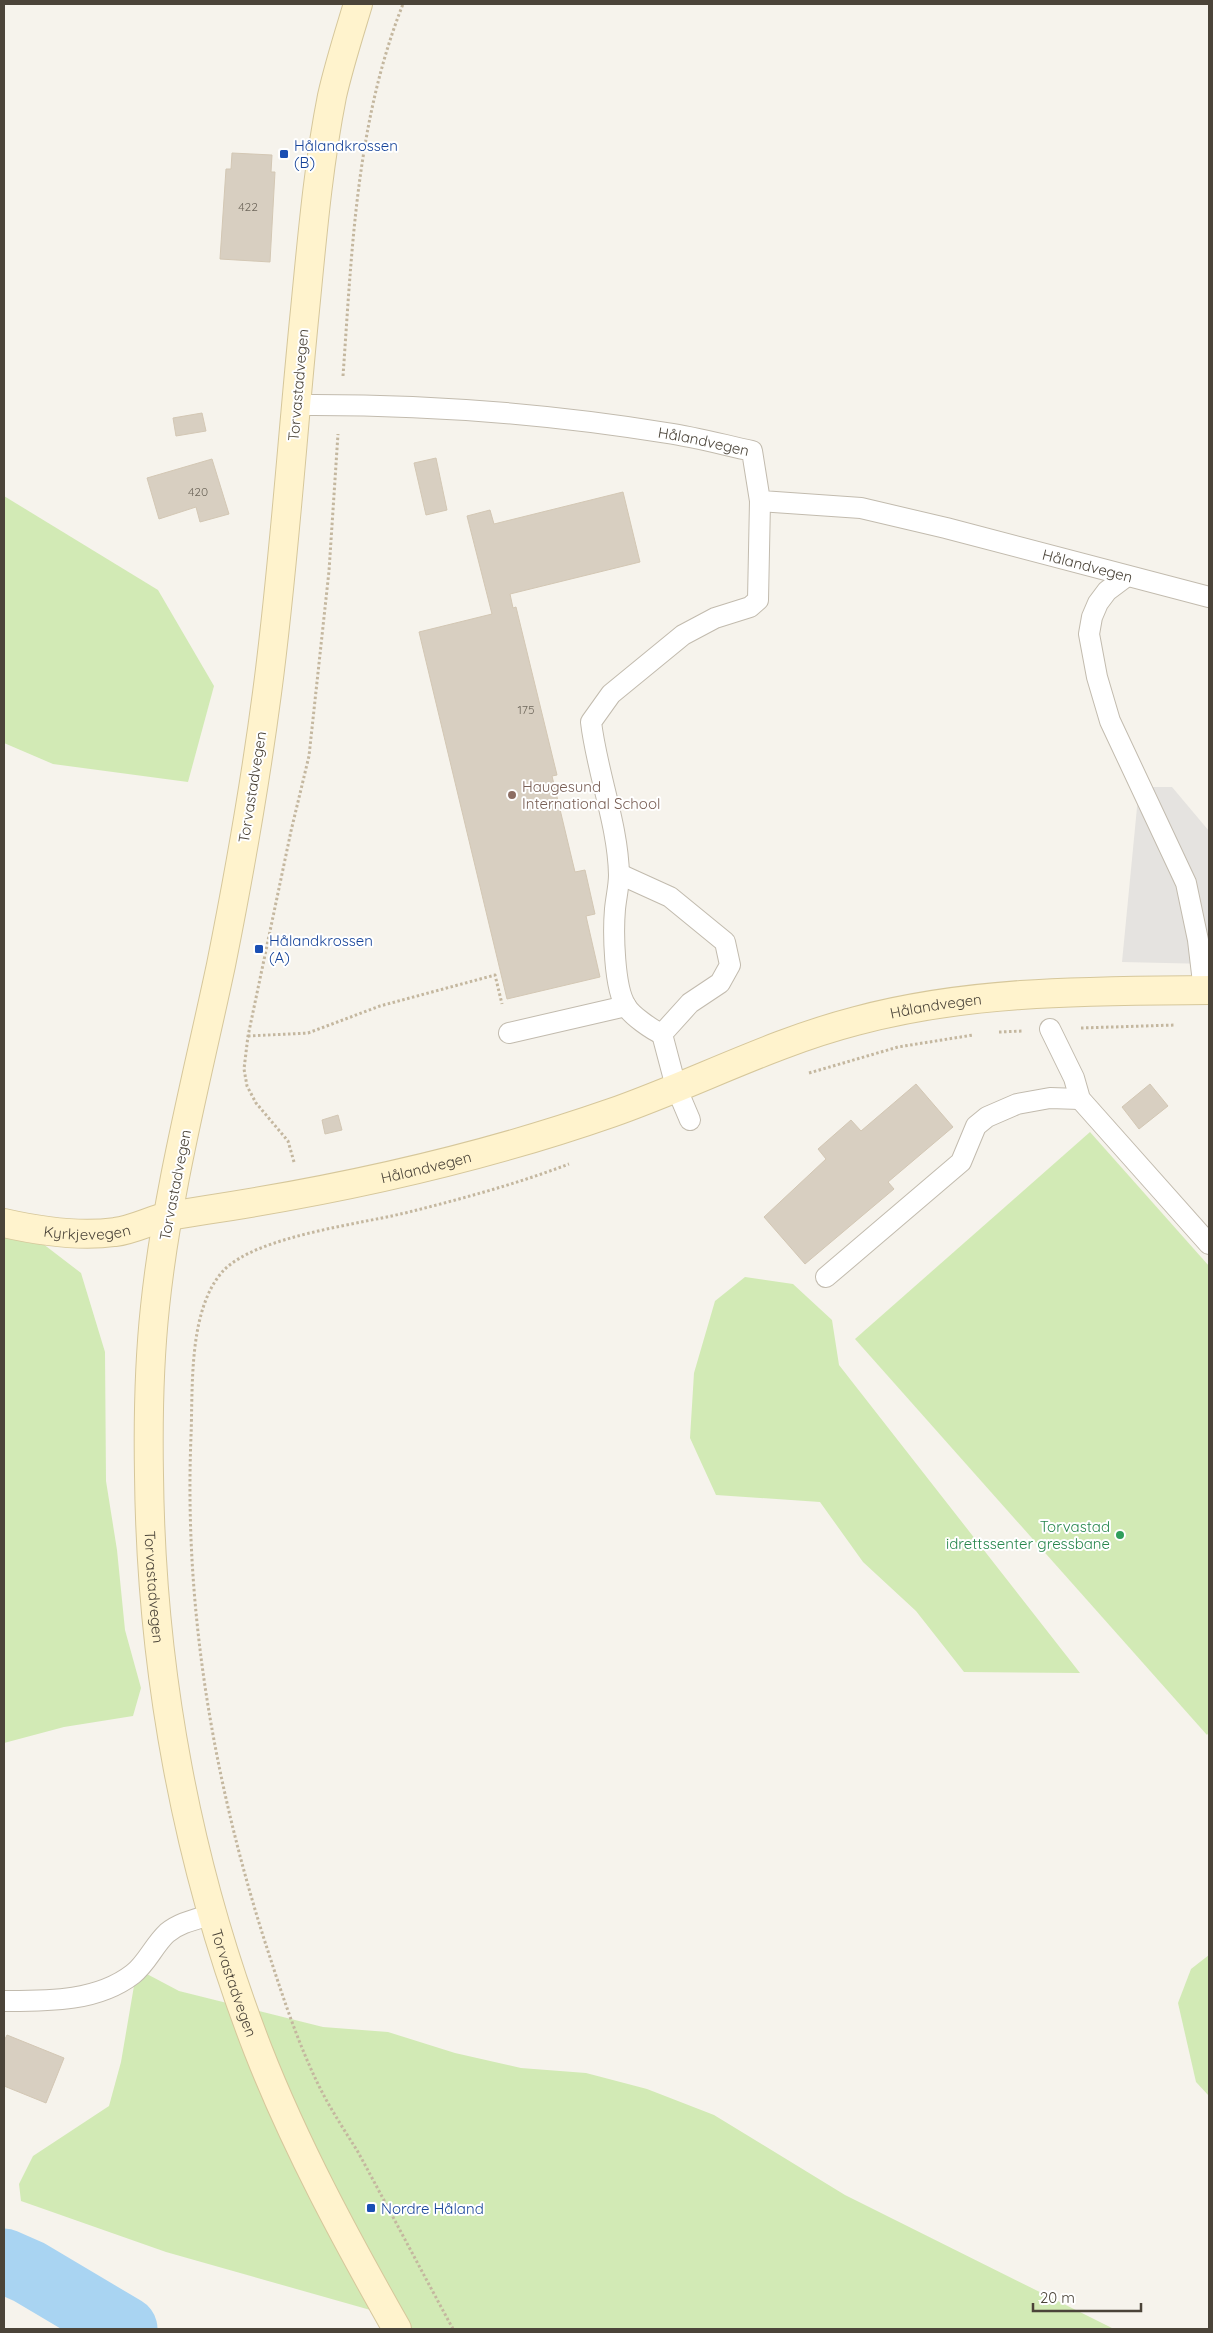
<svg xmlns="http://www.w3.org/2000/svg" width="1213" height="2333" viewBox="0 0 1213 2333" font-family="Quicksand,sans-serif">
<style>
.green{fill:#d2eab5}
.parking{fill:#e5e3e0}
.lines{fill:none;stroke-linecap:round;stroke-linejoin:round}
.river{stroke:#a9d4f2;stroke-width:65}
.building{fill:#d8cfc1;stroke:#d3c7b4}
.service-casing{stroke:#c2bbae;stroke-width:22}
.secondary-casing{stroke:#d6c79b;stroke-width:30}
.path{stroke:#c4b79f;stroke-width:3;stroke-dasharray:2.5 2.5;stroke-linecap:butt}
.service{stroke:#fff;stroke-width:20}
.secondary{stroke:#fff3cd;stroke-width:28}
.transit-dot{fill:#1a4fb4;stroke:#fff;stroke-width:2}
.education-dot{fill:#8d6e63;stroke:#fff;stroke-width:2}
.leisure-dot{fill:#2e9e5b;stroke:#fff;stroke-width:2}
.labels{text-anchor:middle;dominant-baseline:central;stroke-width:4;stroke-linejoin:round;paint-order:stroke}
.number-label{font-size:12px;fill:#6e675b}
.transit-label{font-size:15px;fill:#164399;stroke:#fff;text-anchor:start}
.street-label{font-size:15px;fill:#4b4439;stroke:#fff}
.education-label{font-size:15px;fill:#785e54;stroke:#fff;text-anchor:start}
.leisure-label{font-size:15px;fill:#27864d;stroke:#fff;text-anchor:end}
</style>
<rect width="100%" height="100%" fill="#f6f3ec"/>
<!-- green -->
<g class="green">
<path d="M4,496L158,590L214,686L188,782L53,764L4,743Z"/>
<path d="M1090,1132L1209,1266V1732L1207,1735L855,1339Z"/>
<path d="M4,1214L81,1273L105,1352L106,1481L117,1550L125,1630L141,1688L133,1716L64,1727L4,1743Z"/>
<path d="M745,1277L793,1284L832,1320L839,1365L1080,1673L964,1672L916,1611L863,1562L820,1502L716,1495L690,1438L694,1373L715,1301Z"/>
<path d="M1209,1955V2096L1196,2082L1178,2003L1191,1969Z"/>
<path d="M145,1973L179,1991L323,2027L388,2032L455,2053L521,2068L586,2073L647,2089L714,2115L845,2195L1114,2329H401L381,2313L166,2252L21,2201L19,2184L33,2156L109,2106L121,2062L135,1980Z"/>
</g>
<!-- parking -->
<path class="parking" d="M1139,787H1172L1209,831V964L1122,962Z"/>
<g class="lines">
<!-- river -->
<path class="river" d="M4,2261L29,2272L125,2329"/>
</g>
<!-- building -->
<g class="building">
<path d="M232,153L272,155L271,172H275L270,262L220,259L226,169H231Z"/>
<path d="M202,413L206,431L176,436L173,418Z"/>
<path d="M436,458L447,510L426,515L414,463Z"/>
<path d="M212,459L229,514L200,522L196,507L159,519L147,478Z"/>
<path d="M623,492L640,562L510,594L513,608L516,607L557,775L552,776L575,872L585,870L595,914L586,916L600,977L507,999L419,632L492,614L467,516L490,510L494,524Z"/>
<path d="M916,1084L953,1127L888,1182L894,1189L805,1264L764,1217L826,1159L818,1149L851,1120L861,1131Z"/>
<path d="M1150,1084L1168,1106L1139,1129L1122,1107Z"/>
<path d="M338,1115L342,1130L325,1134L322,1120Z"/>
<path d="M7,2035L64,2058L46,2103L4,2086V2041Z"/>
</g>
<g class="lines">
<!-- service casing -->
<g class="service-casing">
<g id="service">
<path id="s1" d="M296,405C420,404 544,413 667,433C695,437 724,445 752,451L760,501L861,508L946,528L1209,597"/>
<path d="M1127,576L1107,591L1098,603L1092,617L1089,634L1097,677L1110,721L1186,883L1198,940L1204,991"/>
<path d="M619,876L626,877L670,897L725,942L730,965L720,983L690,1003L662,1034"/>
<path d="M1050,1029L1074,1078L1080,1099L1209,1244"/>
<path d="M509,1033L626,1006"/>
<path d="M662,1034C652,1030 631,1015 626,1006C614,988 613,932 615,909C616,898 619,886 619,875C618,824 597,773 591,722L611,694L683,635L715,618L750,607L758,600L760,501"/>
<path d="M662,1034L676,1087L690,1120"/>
<path d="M826,1277L961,1162L976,1126L987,1117L1017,1104L1050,1098L1080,1099"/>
<path d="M4,2001C47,2001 97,2002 133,1974C147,1963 154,1945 167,1933C180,1922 198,1919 213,1914"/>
</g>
</g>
<!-- secondary casing -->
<g class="secondary-casing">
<g id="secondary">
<path id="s2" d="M358,4C349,34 339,65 332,96C318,167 312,239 305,310C292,438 284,566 267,693C255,784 239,875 221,965C197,1078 167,1192 155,1307C149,1363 148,1419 149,1475C151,1671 187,1867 258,2050C296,2147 346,2239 397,2329"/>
<path id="s3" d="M4,1223C39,1231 79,1237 115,1232C133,1230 151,1220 169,1216C181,1214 194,1212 206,1210C344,1189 479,1159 611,1113C694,1084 771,1043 856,1021C971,990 1091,991 1209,990"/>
</g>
</g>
<!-- path -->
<g class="path">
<path d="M343,376C352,250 356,123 403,4"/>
<path d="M1081,1028L1175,1025"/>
<path d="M999,1032L1023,1031"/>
<path d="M248,1036L308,1033L380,1006L495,975L502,1004"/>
<path d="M809,1073L898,1047L973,1035"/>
<path d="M294,1162L288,1141L256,1103L247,1086L244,1069L248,1036L291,831L309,756L329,571L338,434"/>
<path d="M453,2329C421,2270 390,2211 358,2152C345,2131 331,2110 320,2088C297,2042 281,1991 265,1942C213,1778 184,1608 191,1436C193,1387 188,1310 223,1271C257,1235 364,1224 413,1211C465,1198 519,1183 569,1164"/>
</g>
<!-- service -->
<use href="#service" class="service"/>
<!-- secondary -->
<use href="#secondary" class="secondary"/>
</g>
<!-- markers -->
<g class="transit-dot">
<rect x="279" y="149" width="10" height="10" rx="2.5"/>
<rect x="254" y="944" width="10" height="10" rx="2.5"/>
<rect x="366" y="2203" width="10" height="10" rx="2.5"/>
</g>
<circle class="education-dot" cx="512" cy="795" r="5"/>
<circle class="leisure-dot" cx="1120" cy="1535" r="5"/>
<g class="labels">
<!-- number labels -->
<g class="number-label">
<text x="248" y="206">422</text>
<text x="198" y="491">420</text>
<text x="526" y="709">175</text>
</g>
<!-- transit labels -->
<g class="transit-label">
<text x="294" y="145">Hålandkrossen<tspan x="294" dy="17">(B)</tspan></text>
<text x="269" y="940">Hålandkrossen<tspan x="269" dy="17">(A)</tspan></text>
<text x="381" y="2208">Nordre Håland</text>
</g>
<!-- street labels -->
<g class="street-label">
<text transform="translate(298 385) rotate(-85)">Torvastadvegen</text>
<text stroke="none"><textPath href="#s1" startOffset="410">Hålandvegen</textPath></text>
<text stroke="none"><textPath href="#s1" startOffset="845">Hålandvegen</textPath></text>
<text transform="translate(252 787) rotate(-81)">Torvastadvegen</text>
<text stroke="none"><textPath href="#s3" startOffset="966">Hålandvegen</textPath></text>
<text stroke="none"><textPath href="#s3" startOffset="430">Hålandvegen</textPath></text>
<text transform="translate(175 1185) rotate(-79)">Torvastadvegen</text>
<text stroke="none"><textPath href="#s3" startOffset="84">Kyrkjevegen</textPath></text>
<text stroke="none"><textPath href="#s2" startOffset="1601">Torvastadvegen</textPath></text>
<text stroke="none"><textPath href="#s2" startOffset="2006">Torvastadvegen</textPath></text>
</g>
<!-- education labels -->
<g class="education-label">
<text x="522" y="786">Haugesund<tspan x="522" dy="17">International School</tspan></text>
</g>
<!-- leisure labels -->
<g class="leisure-label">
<text x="1110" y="1526">Torvastad<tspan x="1110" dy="17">idrettssenter gressbane</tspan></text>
</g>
</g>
<!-- border -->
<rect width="1213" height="2333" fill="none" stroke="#4b4439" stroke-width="10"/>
<!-- scale -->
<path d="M1033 2303v8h108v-8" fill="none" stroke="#4b4439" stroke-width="2.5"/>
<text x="1040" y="2303" font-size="15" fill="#4b4439" stroke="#ffffff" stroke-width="4" paint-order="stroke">20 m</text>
</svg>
